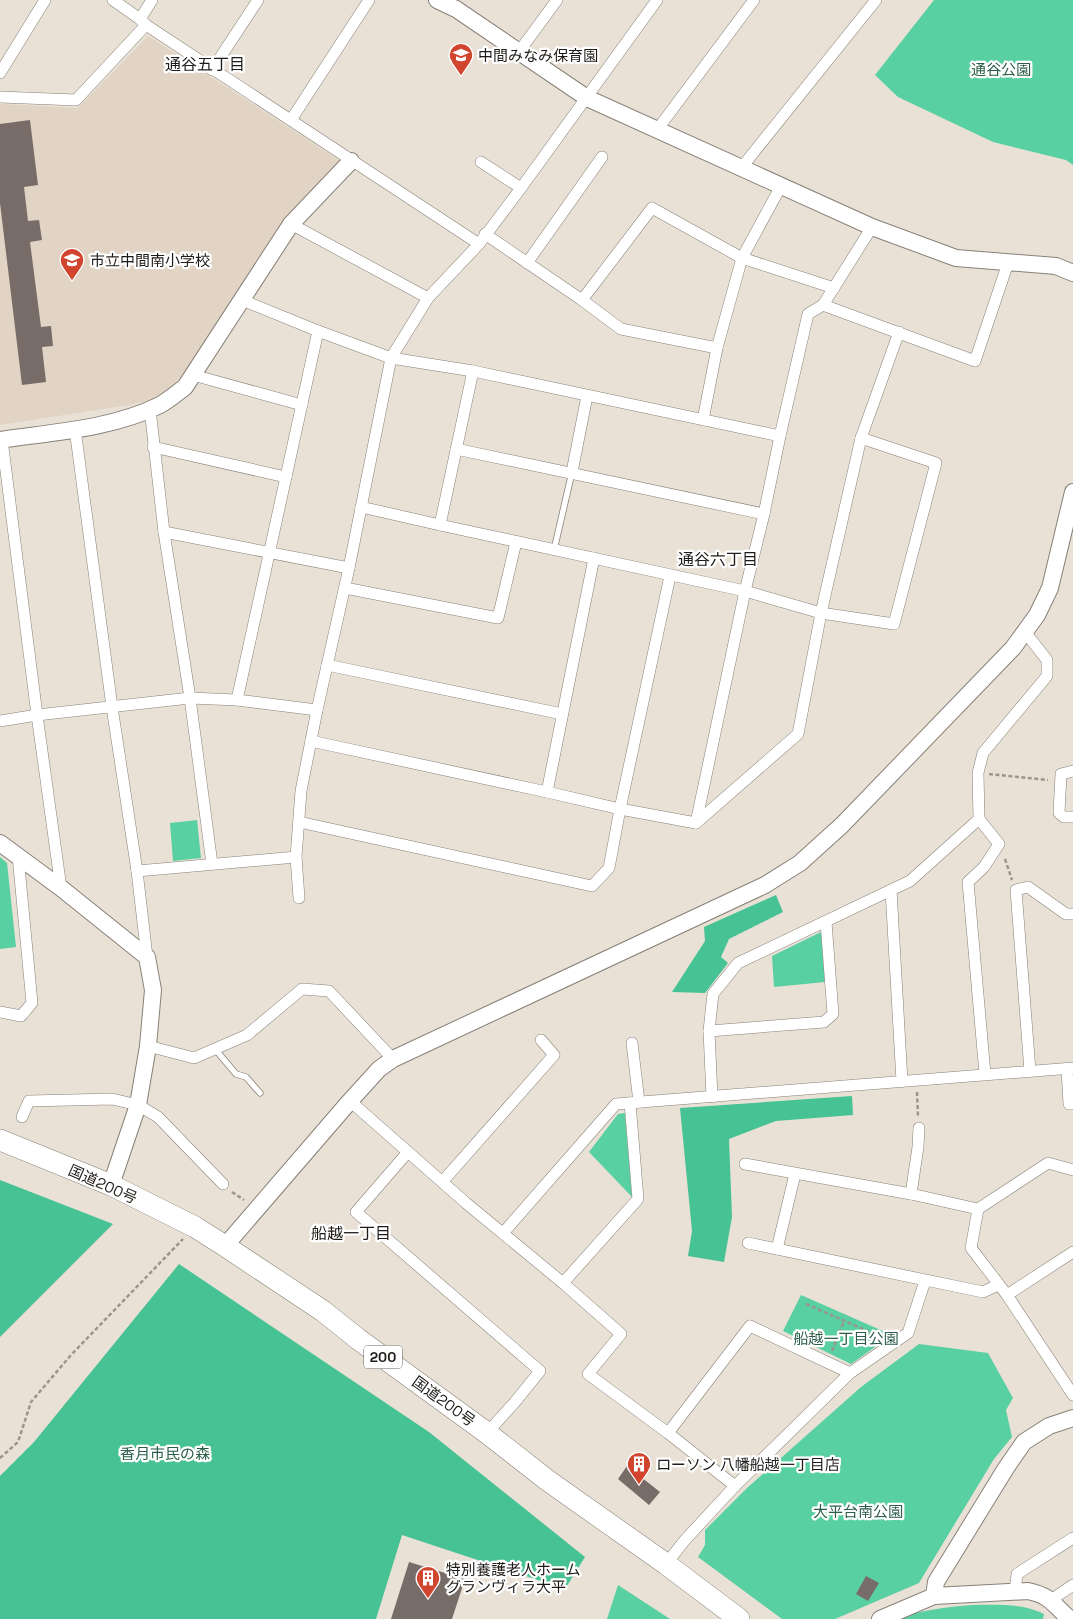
<svg xmlns="http://www.w3.org/2000/svg" width="1073" height="1619" viewBox="0 0 1073 1619" font-family="'Space Grotesk','Noto Sans JP',sans-serif">
<style>
.built{fill:#e1d4c4}
.green{fill:#58d0a2}
.forest{fill:#47c294}
.building{fill:#776c67}
.lines{fill:none;stroke-linecap:round;stroke-linejoin:round}
.lane-casing{stroke:#888077;stroke-width:7}
.street-casing{stroke:#888077;stroke-width:12}
.secondary-casing{stroke:#888077;stroke-width:18}
.highway-casing{stroke:#888077;stroke-width:22}
.path{stroke:#9b958d;stroke-width:2.5;stroke-dasharray:4 2.5;stroke-linecap:butt}
.lane{stroke:#fff;stroke-width:5.5}
.street{stroke:#fff;stroke-width:11}
.secondary{stroke:#fff;stroke-width:16}
.highway{stroke:#fff;stroke-width:21}
.labels{text-anchor:middle;dominant-baseline:central;stroke-width:4.5;stroke-linejoin:round;paint-order:stroke}
.shield{fill:#fff;stroke:#625f5d;stroke-width:1}
.shield-label{font-size:14px;font-weight:bold;fill:#1e1b18}
.poi-label{font-size:15px;fill:#1e1b18;stroke:#fff;text-anchor:start}
.park-label{font-size:15px;fill:#2c5d49;stroke:#fff}
.street-label{font-size:15px;fill:#1e1b18;stroke:#fff}
.neighbourhood-label{font-size:16px;fill:#1e1b18;stroke:#fff}
</style>
<rect width="100%" height="100%" fill="#e9e1d6"/>
<!-- built -->
<path class="built" d="M148,36L340,161L187,369L172,387L155,399L129,405L0,425V104L78,108Z"/>
<!-- green -->
<g class="green">
<path d="M934,0H1073V165L1066,160L993,142L898,97L875,75Z"/>
<path d="M197,820L201,858L173,861L170,823Z"/>
<path d="M0,857L7,863L16,947L0,949Z"/>
<path d="M821,932L825,982L774,987L772,956Z"/>
<path d="M625,1113L632,1197L589,1152L618,1114Z"/>
<path d="M801,1295L892,1335L851,1364L783,1331Z"/>
<path d="M919,1344L988,1353L1013,1398L1006,1410L1012,1437L994,1459L919,1583L835,1619H782L698,1557L705,1545V1530L747,1488L861,1387Z"/>
<path d="M618,1585L670,1619H607Z"/>
<path d="M973,1605C997,1605 1022,1603 1044,1614L1043,1619H895C921,1610 946,1607 973,1605Z"/>
</g>
<!-- forest -->
<g class="forest">
<path d="M776,895L783,912L729,939L721,957L728,963L705,993L672,992L705,941L704,927Z"/>
<path d="M852,1096L853,1115L776,1121L729,1139L732,1217L724,1262L688,1256L692,1231L680,1108Z"/>
<path d="M0,1180L113,1224L0,1337Z"/>
<path d="M179,1264L429,1432L585,1557L565,1589L402,1535L376,1619H0V1476L34,1442Z"/>
</g>
<!-- building -->
<g class="building">
<path d="M30,120L38,185L24,187L28,221L39,220L42,240L30,242L41,327L51,326L53,346L42,347L46,382L22,385L0,203V124Z"/>
<path d="M627,1466L660,1492L649,1505L618,1479Z"/>
<path d="M409,1562L465,1579L452,1619H391Z"/>
<path d="M866,1576L879,1583L868,1601L856,1594Z"/>
</g>
<g class="lines">
<!-- lane casing -->
<g class="lane-casing">
<g id="lane">
<path d="M554,550L572,472"/>
<path d="M215,1049L236,1074L246,1077L260,1093"/>
</g>
</g>
<!-- street casing -->
<g class="street-casing">
<g id="street">
<path d="M113,0L140,19L146,25L479,244"/>
<path d="M140,19L152,0"/>
<path d="M518,53L557,0"/>
<path d="M212,70L258,0"/>
<path d="M0,73L45,0"/>
<path d="M0,97L76,100L146,25"/>
<path d="M291,120L369,0"/>
<path d="M657,130L754,0"/>
<path d="M481,162L521,188"/>
<path d="M742,167L876,0"/>
<path d="M291,224L428,298"/>
<path d="M485,234L582,300L621,329L717,348"/>
<path d="M527,263L602,157"/>
<path d="M242,300L318,331L391,358L473,371L780,436L808,314L823,305L872,227"/>
<path d="M582,300L652,208L742,258L834,288"/>
<path d="M823,305L975,361L1008,263"/>
<path d="M193,375L302,405"/>
<path d="M150,409L164,532L190,698L212,864"/>
<path d="M703,420L717,348L742,258L781,186"/>
<path d="M75,429L112,707L137,871L147,957"/>
<path d="M2,440L37,715L61,888"/>
<path d="M153,447L286,477"/>
<path d="M456,449L764,514"/>
<path d="M572,472L587,396"/>
<path d="M361,507L440,525L745,591L821,613L894,624L936,463L861,438"/>
<path d="M440,525L473,371"/>
<path d="M164,532L349,568"/>
<path d="M345,588L498,618L516,542"/>
<path d="M327,665L562,714"/>
<path d="M237,700L318,331"/>
<path d="M0,721L37,715L190,698L237,700L317,710"/>
<path d="M311,741L547,792L620,809L696,823L798,734L821,613L861,438L899,332"/>
<path d="M1073,771L1061,774L1059,813L1064,817H1073"/>
<path d="M547,792L594,558"/>
<path d="M979,819L999,844L984,867L968,882L985,1074"/>
<path d="M299,822L592,886L609,868L620,809L670,576"/>
<path d="M696,823L745,591L764,514L780,436"/>
<path d="M137,871L296,857"/>
<path d="M891,890L902,1081"/>
<path d="M299,898L296,857L301,791L317,710L349,568L391,358L428,298L479,244L521,188L657,0"/>
<path d="M0,1012L21,1016L32,1003L18,856"/>
<path d="M709,1031L824,1022L833,1014L826,922"/>
<path d="M632,1043L639,1102"/>
<path d="M148,1046L194,1058L247,1035L302,989L329,991L393,1059"/>
<path d="M1067,1069L1069,1104H1073"/>
<path d="M1030,1071L1016,890L1028,887L1066,914H1073"/>
<path d="M712,1097L709,1031L713,994L738,963L910,881L979,819L978,773L983,753L1047,676V660L1025,632"/>
<path d="M350,1101L466,1203L563,1283L621,1334L588,1374L668,1433L735,1486"/>
<path d="M22,1117L29,1101L112,1099L138,1105L158,1117L223,1184"/>
<path d="M408,1152L356,1212L540,1371L515,1402L487,1433"/>
<path d="M745,1164L911,1194L978,1209L1048,1163L1073,1170"/>
<path d="M443,1181L554,1055L541,1040"/>
<path d="M911,1194L918,1147L919,1128"/>
<path d="M978,1209L971,1248L1007,1295L1073,1395"/>
<path d="M503,1233L616,1104L1073,1068"/>
<path d="M748,1243L983,1292L998,1285"/>
<path d="M777,1249L795,1174"/>
<path d="M563,1283L638,1199L630,1103"/>
<path d="M1007,1295L1073,1252"/>
<path d="M668,1433L750,1326L850,1373"/>
<path d="M666,1564L685,1540L735,1486L850,1373L908,1333L925,1281"/>
<path d="M1015,1592L1017,1574L1073,1538"/>
<path d="M1051,1600L1073,1585"/>
</g>
</g>
<!-- secondary casing -->
<g class="secondary-casing">
<g id="secondary">
<path d="M437,0L456,9L587,98L872,227L956,258L1056,266L1073,273"/>
<path d="M0,440C54,432 111,429 160,405C169,400 177,393 185,387L291,224L351,161"/>
<path d="M0,843L61,888L147,957L153,990L148,1046L138,1105L111,1185"/>
<path d="M225,1246L350,1101L379,1069L393,1059L765,885L800,863L842,825L1013,648L1037,615L1050,588L1073,492"/>
<path d="M934,1596L936,1582L1006,1468L1024,1442L1049,1426L1073,1418"/>
<path d="M880,1619L934,1596L1028,1591C1052,1596 1053,1605 1070,1619"/>
</g>
</g>
<!-- highway casing -->
<g class="highway-casing">
<path id="highway" d="M0,1140L111,1185L195,1227L225,1246L323,1311L358,1339L487,1433L547,1480L666,1564L739,1619"/>
</g>
<!-- path -->
<g class="path">
<path d="M989,774L1048,780"/>
<path d="M1005,859L1012,880"/>
<path d="M917,1092L918,1116"/>
<path d="M232,1192L244,1200"/>
<path d="M806,1304L881,1337"/>
<path d="M832,1351L844,1321"/>
<path d="M0,1458L18,1442L31,1402L71,1355L183,1239"/>
</g>
<!-- lane -->
<use href="#lane" class="lane"/>
<!-- street -->
<use href="#street" class="street"/>
<!-- secondary -->
<use href="#secondary" class="secondary"/>
<!-- highway -->
<use href="#highway" class="highway"/>
</g>
<!-- icons -->
<defs>
<g id="school-pin" transform="scale(1.25)"><path d="M0 17L-7.5 6A9.5 9.5 0 1 1 7.5 6Z" fill="#d1452f" stroke="#fff"/><path d="M0-5L7-2L0 1L-7-2ZM-4 1L0 2.5L4 1V4Q0 6-4 4Z" fill="#fff"/></g>
<g id="building-pin" transform="scale(1.25)"><path d="M0 17L-7.5 6A9.5 9.5 0 1 1 7.5 6Z" fill="#d1452f" stroke="#fff"/><path d="M-4-6H4V6H1V3H-1V6H-4ZM-2.5-4.3h1.7v1.8h-1.7ZM.8-4.3h1.7v1.8H.8ZM-2.5-1h1.7V.8h-1.7ZM.8-1h1.7V.8H.8Z" fill="#fff"/></g>
</defs>
<g fill-rule="evenodd">
<use href="#school-pin" x="461" y="55"/>
<use href="#school-pin" x="72" y="260"/>
<use href="#building-pin" x="639" y="1464"/>
<use href="#building-pin" x="428" y="1578"/>
</g>
<g class="labels">
<!-- shield labels -->
<rect class="shield" x="364" y="1345.5" width="38" height="23" rx="4"/>
<g class="shield-label">
<text x="383" y="1357">200</text>
</g>
<!-- poi labels -->
<g class="poi-label">
<text x="478" y="55">中間みなみ保育園</text>
<text x="90" y="260">市立中間南小学校</text>
<text x="656" y="1464">ローソン 八幡船越一丁目店</text>
<text x="446" y="1569">特別養護老人ホーム<tspan x="446" dy="17">グランヴィラ大平</tspan></text>
</g>
<!-- park labels -->
<g class="park-label">
<text x="1001" y="69">通谷公園</text>
<text x="846" y="1338">船越一丁目公園</text>
<text x="165" y="1453">香月市民の森</text>
<text x="858" y="1511">大平台南公園</text>
</g>
<!-- street labels -->
<g class="street-label">
<text transform="translate(103 1184) rotate(24)">国道200号</text>
<text transform="translate(444 1401) rotate(36)">国道200号</text>
</g>
<!-- neighbourhood labels -->
<g class="neighbourhood-label">
<text x="205" y="64">通谷五丁目</text>
<text x="718" y="559">通谷六丁目</text>
<text x="351" y="1233">船越一丁目</text>
</g>
</g>
</svg>
